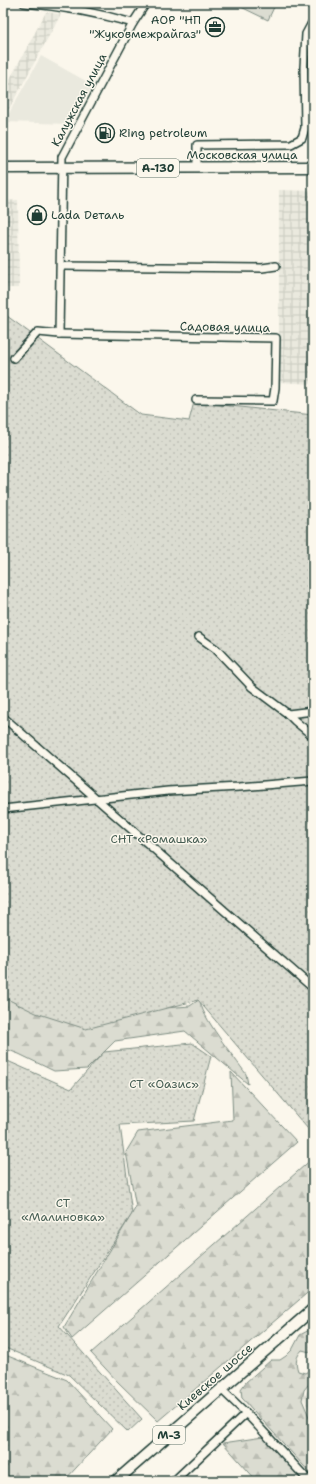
<svg xmlns="http://www.w3.org/2000/svg" width="316" height="1484" viewBox="0 0 316 1484" font-family="'Shantell Sans',sans-serif">
<style>
.built{fill:#eae9de}
.industrial{fill:url(#industrial-grid)}
.forest{fill:url(#forest-firs);stroke:#7d8c82}
.park{fill:#dbdcd1;stroke:#7d8c82}
.garden{fill:url(#garden-dots);stroke:#7d8c82}
.lines{fill:none;stroke-linecap:round;stroke-linejoin:round}
.minor-casing{stroke:#1f3d34;stroke-width:10}
.highway-casing{stroke:#1f3d34;stroke-width:13}
.minor{stroke:#fbf7ec;stroke-width:7}
.highway{stroke:#fbf7ec;stroke-width:10}
.labels{text-anchor:middle;dominant-baseline:central;stroke-width:3;stroke-linejoin:round;paint-order:stroke}
.shield{fill:#fbf7ec;stroke:#61756b;stroke-width:1}
.shield-label{font-size:11px;font-weight:bold;fill:#1f3d34}
.poi-label{font-size:12px;fill:#1f3d34;stroke:#fbf7ec;text-anchor:start}
.street-label{font-size:12px;fill:#1f3d34;stroke:#fbf7ec}
.park-label{font-size:12px;fill:#455d53;stroke:#fbf7ec}
</style>
<defs>
<pattern id="industrial-grid" width="8" height="8" patternUnits="userSpaceOnUse"><rect width="8" height="8" fill="#eae9de"/><path d="M0 4h8M4 0v8" fill="none" stroke="#c8c9bf"/></pattern>
<pattern id="forest-firs" width="22" height="20" patternUnits="userSpaceOnUse"><rect width="22" height="20" fill="#dbdcd1"/><path d="M5 1l3.5 6h-7zM16 11l3.5 6h-7z" fill="#bcbeb4"/></pattern>
<pattern id="garden-dots" width="8" height="8" patternUnits="userSpaceOnUse"><rect width="8" height="8" fill="#dbdcd1"/><path d="M2 2h.1M6 6h.1" fill="none" stroke="#bcbeb4" stroke-width="1.8" stroke-linecap="round"/></pattern>
</defs>
<rect width="100%" height="100%" fill="#fbf7ec"/>
<filter id="ink" filterUnits="userSpaceOnUse"><feTurbulence type="fractalNoise" baseFrequency=".025" numOctaves="2"/><feDisplacementMap in="SourceGraphic" scale="8" xChannelSelector="R" yChannelSelector="G"/><feConvolveMatrix kernelMatrix="1 2 1 2 8 2 1 2 1" color-interpolation-filters="sRGB"/></filter>
<g filter="url(#ink)">
<!-- built -->
<path class="built" d="M41,56L93,85L69,124L4,122Z"/>
<!-- industrial -->
<g class="industrial">
<path d="M46,12L61,14L3,120V92Z"/>
<path d="M279,190L313,191V384L279,382Z"/>
<path d="M18,200L19,288H3V201Z"/>
<path d="M313,1384V1418L303,1397Z"/>
</g>
<!-- forest -->
<g class="forest">
<path d="M3,994L19,1006L41,996L52,1017L190,1006L200,999C200,1016 235,1058 246,1074L248,1084L185,1031L115,1041L87,1069L54,1071L19,1054L3,1048Z"/>
<path d="M231,1072L297,1142L72,1339L64,1327L136,1207L126,1152L138,1132L233,1120Z"/>
<path d="M313,1158V1288L158,1421L118,1382L91,1353Z"/>
<path d="M313,1328V1349L310,1352L302,1350C296,1357 295,1362 298,1371L305,1373L312,1369L313,1379L304,1390L302,1400L313,1426V1476L242,1398L241,1389L246,1382L271,1360H280L286,1356L292,1350L300,1335Z"/>
<path d="M3,1354L67,1380L112,1429L64,1481H3Z"/>
<path d="M263,1437L303,1481H257L223,1443Z"/>
</g>
<!-- park -->
<path class="park" d="M238,3H272L275,5L268,20L237,5Z"/>
<!-- garden -->
<g class="garden">
<path d="M3,313L141,415L189,421L194,402L313,415V1125L308,1129L198,1000L86,1029L36,1013L3,997Z"/>
<path d="M192,1043L211,1056L194,1121L120,1125L132,1214L59,1326L142,1419L128,1432L69,1375L3,1347V1059L71,1089L104,1052Z"/>
</g>
<g class="lines">
<!-- minor casing -->
<g class="minor-casing">
<g id="minor">
<path d="M24,3C60,6 98,13 133,23"/>
<path d="M197,168V145L291,144L302,138L305,128L304,67L306,34L313,21"/>
<path d="M61,266L262,268L276,266"/>
<path d="M59,334L276,338L275,388L273,401L196,400"/>
<path d="M14,358L38,332L59,334L62,157L133,23L146,3"/>
<path d="M199,637L216,649L252,687L288,714L295,721L313,736"/>
<path d="M288,714L313,711"/>
<path d="M3,717L313,988"/>
<path d="M3,809L168,791L239,787L313,781"/>
<path d="M221,1389L246,1413L309,1481"/>
<path d="M174,1481L246,1413"/>
</g>
</g>
<!-- highway casing -->
<g class="highway-casing">
<g id="highway">
<path d="M3,168L313,167"/>
<path d="M116,1481L313,1309"/>
</g>
</g>
<!-- minor -->
<use href="#minor" class="minor"/>
<!-- highway -->
<use href="#highway" class="highway"/>
</g>
</g>
<!-- icons -->
<defs>
<g id="office-ring" transform="scale(1)"><circle r="9.5" fill="#fbf7ec" stroke="#1f3d34" stroke-width="1.5"/><path d="M-6-3h4V-5.5h4V-3h4V5H-6ZM-1-4.5V-3h2v-1.5ZM-6 0V1H6V0Z" fill="#1f3d34"/></g>
<g id="fuel-ring" transform="scale(1)"><circle r="9.5" fill="#fbf7ec" stroke="#1f3d34" stroke-width="1.5"/><path d="M-5.5-6h7V0h2V4h1.3V-2.5L3-4.5l.8-.8L6-3V5H2.5V1h-1V6h-7ZM-4.2-4.7v3.2H.2V-4.7Z" fill="#1f3d34"/></g>
<g id="shop-ring" transform="scale(1)"><circle r="9.5" fill="#fbf7ec" stroke="#1f3d34" stroke-width="1.5"/><path d="M-5-2.5h2.3a2.7 3.5 0 0 1 5.4 0H5L5.5 6h-11ZM-1.5-2.5h3a1.5 2.3 0 0 0-3 0Z" fill="#1f3d34"/></g>
</defs>
<g fill-rule="evenodd">
<use href="#office-ring" x="215" y="27"/>
<use href="#fuel-ring" x="105" y="133"/>
<use href="#shop-ring" x="37" y="215"/>
</g>
<g class="labels">
<!-- shield labels -->
<g class="shield">
<rect x="137" y="159" width="42" height="18" rx="3"/>
<rect x="153" y="1426" width="32" height="18" rx="3"/>
</g>
<g class="shield-label">
<text x="158" y="168">А-130</text>
<text x="169" y="1435">М-3</text>
</g>
<!-- poi labels -->
<g class="poi-label">
<text x="201" y="20" text-anchor="end">АОР "НП<tspan x="201" dy="14">"Жуковмежрайгаз"</tspan></text>
<text x="119" y="133">Ring petroleum</text>
<text x="51" y="215">Lada Dеталь</text>
</g>
<!-- street labels -->
<g class="street-label">
<text transform="translate(79 100) rotate(-62)">Калужская улица</text>
<text x="242" y="155">Московская улица</text>
<text transform="translate(225 327) rotate(1)">Садовая улица</text>
<text transform="translate(215 1377) rotate(-41)">Киевское шоссе</text>
</g>
<!-- park labels -->
<g class="park-label">
<text x="159" y="839">СНТ «Ромашка»</text>
<text x="164" y="1084">СТ «Оазис»</text>
<text x="63" y="1203">СТ<tspan x="63" dy="14">«Малиновка»</tspan></text>
</g>
</g>
<!-- margin -->
<rect width="316" height="1484" fill="none" stroke="#fbf7ec" stroke-width="16"/>
<rect x="8" y="8" width="300" height="1468" fill="none" stroke="#1f3d34" stroke-width="1.5" filter="url(#ink)"/>
</svg>
